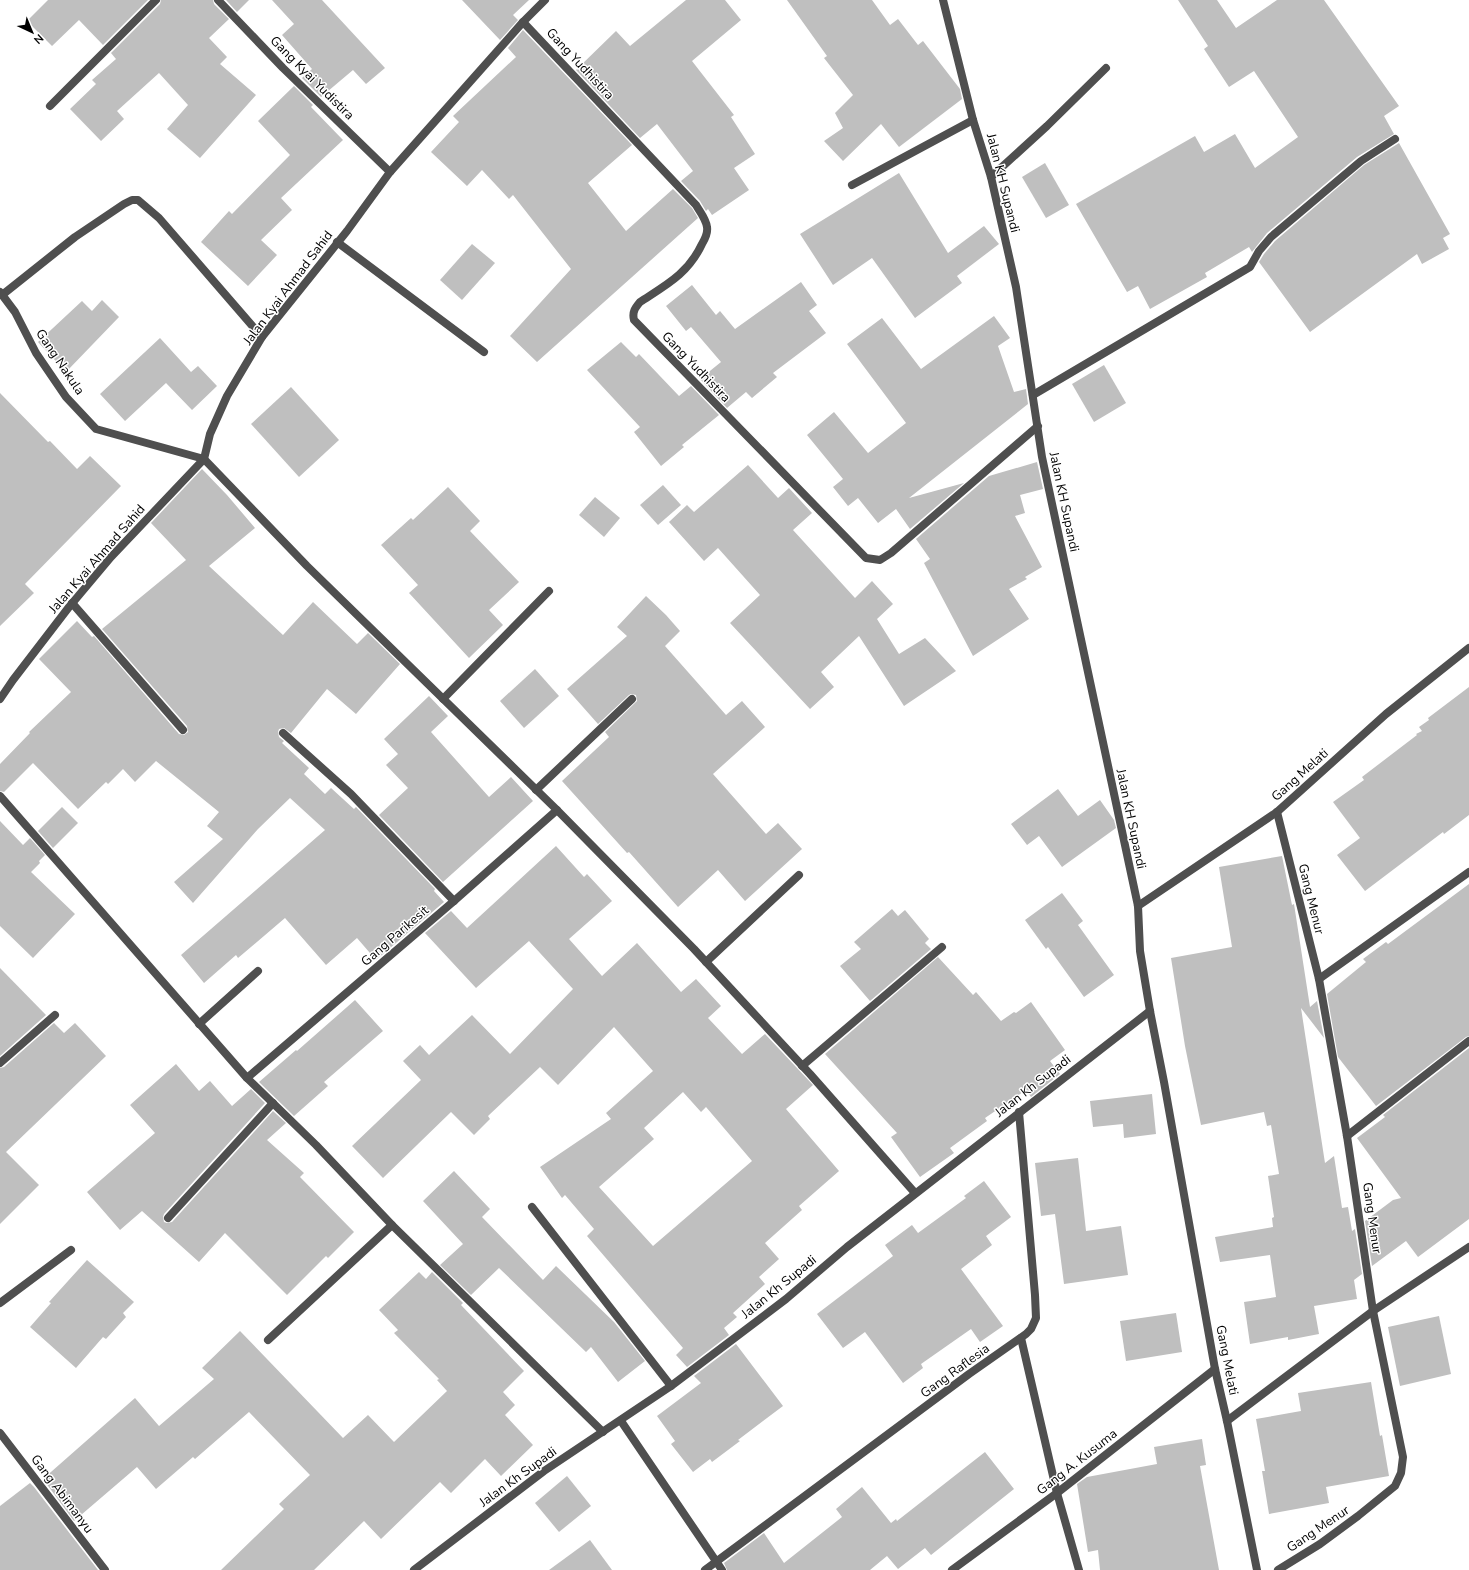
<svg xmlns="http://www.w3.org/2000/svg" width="1469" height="1570" viewBox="0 0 1469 1570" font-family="'Nunito Sans',sans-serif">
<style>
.building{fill:#bfbfbf;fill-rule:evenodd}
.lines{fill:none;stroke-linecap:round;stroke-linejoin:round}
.service{stroke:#4f4f4f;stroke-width:8}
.minor{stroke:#4f4f4f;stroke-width:8}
.labels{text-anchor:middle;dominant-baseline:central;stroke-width:3;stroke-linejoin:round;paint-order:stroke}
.street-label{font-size:13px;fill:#000;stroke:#fff}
</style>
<rect width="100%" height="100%" fill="#fff"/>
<!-- building -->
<g class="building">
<path d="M48,0H148L103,45L79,20L52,46L27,21Z"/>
<path d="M161,0H213L214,4L229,19L209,38L227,57L220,64L256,95L200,158L167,129L188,105L159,73L117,111L124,119L101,141L70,109L96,84L92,80L116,59L111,53L160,4Z"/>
<path d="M226,0H249L237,12Z"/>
<path d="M272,0H322L385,68L366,84L353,70L321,97L302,78L312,69L282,35L294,24Z"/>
<path d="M462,0H529L513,15L518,20L500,40Z"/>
<path d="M686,0H725L741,20L692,61L734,115L731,117L755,154L734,168L749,190L712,215L708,209L706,211L700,201L681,181L693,171L657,124L640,138L576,70L616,31L630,46Z"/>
<path d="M787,0H872L890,25L898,19L918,45L923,41L960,89L962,99L899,147L881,124L843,161L824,141L843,128L835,113L853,95L824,58L827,56Z"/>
<path d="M1178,0H1217L1236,28L1277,0H1324L1399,106L1384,116L1394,134L1357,157L1267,233L1252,252L1249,247L1205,273L1207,277L1150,309L1138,286L1127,292L1076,204L1195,136L1204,152L1235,134L1255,168L1298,137L1254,71L1229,87L1204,49L1208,46Z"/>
<path d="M523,30L632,145L588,183L626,231L673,189L692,208L698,218L537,362L510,336L571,269L513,195L509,199L482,170L467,186L431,152L459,122L453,116L516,57L508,48Z"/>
<path d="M294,86L313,105L311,107L343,140L281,198L292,210L261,240L277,255L248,286L201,242L229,211L232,214L290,155L258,121Z"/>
<path d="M1399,143L1450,234L1443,238L1449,249L1422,264L1417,254L1310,332L1259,262L1264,254L1275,241L1364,165Z"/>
<path d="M1045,163L1069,205L1046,218L1022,177Z"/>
<path d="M899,173L948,253L984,226L999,244L957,276L962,283L915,318L872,258L833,285L800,234Z"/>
<path d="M472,244L495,263L462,300L440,280Z"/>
<path d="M801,282L817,305L809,311L826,333L773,373L777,377L752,398L746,392L727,408L700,379L721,362L691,327L686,331L666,306L692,285L716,315L720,311L735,329Z"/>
<path d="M102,300L119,317L66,372L38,342L82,301L92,311Z"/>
<path d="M994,316L1010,338L998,346L1014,392L1026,389L1028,404L909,498L964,483L910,529L896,509L878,523L858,498L848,506L833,487L843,479L807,435L834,412L868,453L906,423L847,344L882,318L921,369Z"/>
<path d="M160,338L191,372L198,366L217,386L192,410L166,383L125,421L100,394Z"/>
<path d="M621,342L636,357L639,354L679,396L691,386L719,415L682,445L684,447L661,466L634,432L640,427L587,370Z"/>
<path d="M1104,365L1126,403L1094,422L1072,384Z"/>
<path d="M291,387L339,440L299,477L251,424Z"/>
<path d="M0,393L48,442L50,441L77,469L90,456L121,486L25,584L34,593L0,626Z"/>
<path d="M1037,462L1043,489L1020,495L1025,513L1015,516L1042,567L1025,577L1027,579L1009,589L1029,619L973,656L924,563L930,559L916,539L989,476Z"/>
<path d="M748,465L778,498L789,488L812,513L793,530L855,598L872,581L893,604L877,619L899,654L925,638L956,671L904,706L859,636L821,672L834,687L810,709L730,623L760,595L718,548L704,561L669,522L687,505L694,512Z"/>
<path d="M202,469L227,495L255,528L209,566L283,635L313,602L357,644L368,633L400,664L356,714L327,689L291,733L284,728L279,729L278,732L279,737L284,741L282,743L309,768L304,774L325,794L331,788L354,809L356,807L435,889L434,891L444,902L376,960L357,938L326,965L285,918L238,958L236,955L204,983L181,955L325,830L290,798L258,829L193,903L174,882L223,839L207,826L219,812L156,761L135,782L123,769L108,784L106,782L78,809L33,763L4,792L0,791V764L30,733L29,732L71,692L39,659L77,621L92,637L94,636L179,734L184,735L188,732L187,726L102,629L186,560L151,523Z"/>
<path d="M663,485L681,505L658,525L640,505Z"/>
<path d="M448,487L480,521L470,531L519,582L489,610L503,625L469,658L409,593L418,585L381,545L411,518L413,520Z"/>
<path d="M595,497L620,518L604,537L579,515Z"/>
<path d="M646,596L666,615L680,631L665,646L726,715L742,701L765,727L713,774L766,834L778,823L802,849L745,901L718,870L678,907L629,852L627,853L562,781L609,737L605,732L637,701L636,695L631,694L629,695L598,724L567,689L627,636L617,627Z"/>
<path d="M535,669L559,696L524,728L500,701Z"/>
<path d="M1469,687V815L1444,834L1443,832L1365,891L1337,855L1360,838L1333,802L1364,780L1362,777L1417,735L1416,734L1422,731L1419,727L1429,720L1428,718Z"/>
<path d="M429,696L448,716L431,732L489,797L511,777L533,801L443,882L379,815L408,788L386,765L398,754L384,739Z"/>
<path d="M1058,789L1078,816L1100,800L1114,820L1116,828L1062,867L1039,836L1027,845L1011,824Z"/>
<path d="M62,807L78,823L53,848L38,831Z"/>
<path d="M0,821L23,845L30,838L45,855L39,861L40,863L31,872L75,914L33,958L0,926Z"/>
<path d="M556,846L584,877L587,874L612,901L569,939L602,976L637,943L681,992L696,979L721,1006L708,1018L742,1054L765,1034L813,1085L786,1109L839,1171L799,1206L802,1210L765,1243L779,1259L759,1277L765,1284L733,1313L737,1317L724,1328L729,1335L687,1367L676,1355L683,1348L587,1236L594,1229L565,1195L562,1198L540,1167L611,1119L606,1113L653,1071L614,1027L558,1085L540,1067L488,1116L490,1119L474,1135L451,1112L383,1178L352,1146L421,1080L403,1061L420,1045L429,1055L472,1015L510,1054L573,989L529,941L476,988L425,933L451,911L467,928ZM683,1092L701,1112L706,1107L752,1161L653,1246L599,1187L654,1139L644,1128Z"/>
<path d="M1282,856L1292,905L1294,904L1310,1007L1317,1001L1324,1038L1301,1008L1325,1163L1334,1156L1342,1208L1348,1207L1352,1231L1355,1229L1362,1274L1354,1280L1357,1299L1314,1306L1319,1334L1288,1340V1337L1250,1344L1244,1302L1276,1297L1270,1255L1220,1262L1215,1237L1273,1227L1272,1218L1274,1217L1268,1176L1279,1174L1271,1125L1267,1126L1264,1112L1201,1125L1185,1046L1171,958L1232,947L1219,867Z"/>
<path d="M1469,884V1036L1466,1037L1376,1106L1338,1057L1327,994L1366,962L1363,959L1386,942L1388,944Z"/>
<path d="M1062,893L1083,921L1078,925L1114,975L1084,997L1048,947L1046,949L1025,920Z"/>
<path d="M892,909L898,916L905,910L929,939L925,943L931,949L870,1001L840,966L861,949L854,942Z"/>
<path d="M938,957L973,995L976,992L1001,1021L1014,1012L1016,1013L1031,1002L1065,1050L1050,1061L1060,1074L1031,1097L1026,1090L985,1118L987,1121L950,1148L954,1153L920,1177L891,1137L897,1133L825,1054Z"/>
<path d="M0,968L46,1015L0,1056Z"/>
<path d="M355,1000L383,1031L324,1082L328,1086L294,1116L259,1082L296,1050L297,1051Z"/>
<path d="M54,1023L64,1033L75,1023L106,1056L6,1152L39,1185L0,1224V1068L4,1067Z"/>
<path d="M1469,1048V1219L1418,1257L1406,1241L1372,1266L1365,1221L1393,1200L1401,1198L1357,1138L1385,1117L1383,1115Z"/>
<path d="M176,1064L199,1091L210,1081L232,1106L251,1089L265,1103L164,1214L163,1217L164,1222L167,1223L172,1222L273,1111L286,1123L267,1140L304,1173L300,1177L354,1232L328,1258L326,1256L287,1295L225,1233L199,1262L142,1211L120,1230L87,1192L155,1133L130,1105Z"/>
<path d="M1152,1094L1156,1134L1124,1138L1123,1124L1093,1127L1090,1101Z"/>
<path d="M1078,1158L1086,1231L1121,1226L1128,1275L1064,1284L1055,1214L1041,1216L1035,1163Z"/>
<path d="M454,1171L490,1209L482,1217L543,1280L556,1266L614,1322L645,1361L618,1382L591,1347L586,1352L499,1268L471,1295L440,1265L463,1244L423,1201Z"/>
<path d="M984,1181L1011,1217L986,1236L992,1245L961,1269L1003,1326L980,1342L971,1329L921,1364L923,1368L903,1383L865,1332L843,1348L817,1314L893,1256L885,1245L912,1225L918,1233L966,1198L964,1196Z"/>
<path d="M87,1260L134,1302L123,1313L126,1317L106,1339L103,1337L76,1368L30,1327L51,1303L49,1302Z"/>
<path d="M419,1272L426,1279L432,1272L463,1303L461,1305L524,1371L503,1392L515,1405L505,1415L533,1445L501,1476L485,1459L451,1493L440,1482L381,1539L364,1521L314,1570H221L284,1509L279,1504L310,1475L249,1412L195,1459L193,1457L156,1489L137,1467L74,1521L43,1479L135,1398L159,1426L214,1379L202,1368L240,1331L343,1438L368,1415L394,1442L447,1391L437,1380L439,1379L394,1333L398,1330L379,1310Z"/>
<path d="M1176,1313L1182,1352L1126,1361L1120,1321Z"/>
<path d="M1439,1316L1451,1374L1400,1386L1388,1327Z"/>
<path d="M736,1344L783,1406L738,1440L740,1441L712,1462L710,1459L693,1472L671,1444L675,1441L657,1416L701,1383L694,1376Z"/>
<path d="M1371,1382L1380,1436L1382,1435L1389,1476L1326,1487L1329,1503L1269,1514L1262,1471H1265L1256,1419L1301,1411L1298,1393Z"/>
<path d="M1202,1439L1206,1465L1200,1466L1219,1570H1100L1098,1550L1088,1552L1077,1484L1087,1477L1157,1464L1154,1447Z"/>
<path d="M985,1452L1014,1489L931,1555L925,1548L898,1569L887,1556L870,1570H727L724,1563L764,1533L784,1563L842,1517L836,1509L862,1487L891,1523L896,1519L897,1521Z"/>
<path d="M567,1476L591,1506L559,1532L535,1503Z"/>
<path d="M30,1483L34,1487L98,1570H0V1506Z"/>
<path d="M590,1540L612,1570H549Z"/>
</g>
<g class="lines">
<!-- service -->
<g class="service">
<path d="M991,177L1047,126L1106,68"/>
<path d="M2,295L75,237L124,204L132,200H138L159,218L262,337"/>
<path d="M72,603L183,730"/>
<path d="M443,699L549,591"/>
<path d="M536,790L632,699"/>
<path d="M706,962L799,875"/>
<path d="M199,1024L258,971"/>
<path d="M168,1218L273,1103"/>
<path d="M0,1303L71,1250"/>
</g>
<!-- minor -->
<g class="minor">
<path d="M218,0L283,68L390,172"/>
<path d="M943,0L973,120L991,177L1016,287L1042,457L1138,906L1140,951L1150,1011L1164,1082L1215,1369L1227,1421L1257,1570"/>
<path d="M523,22L696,205C700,212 706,219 707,227C708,233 705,239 702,244C688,274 666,285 640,302C635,308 632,312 634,320L866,558L880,560L891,553L1038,426"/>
<path d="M50,106L156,0"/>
<path d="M852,185L973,120"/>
<path d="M337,242L484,352"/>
<path d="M0,292L15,312L36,353L66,397L96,429L204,459L307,566L557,810L694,949L810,1074L915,1193"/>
<path d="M1033,395L1250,267L1259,251L1271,237L1361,161L1395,139"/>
<path d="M0,699L13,680L69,607L111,557L204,459L210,434L227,396L262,337L347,231L390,172L523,22L545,0"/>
<path d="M283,733L351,794L454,901"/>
<path d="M0,796L247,1078L316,1145L392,1225L603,1432"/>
<path d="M1277,812L1319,979L1347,1136L1373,1311L1403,1457L1401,1473L1395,1486L1358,1516L1320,1544L1278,1570"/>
<path d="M1138,906L1277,812L1386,714L1469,648"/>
<path d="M1319,979L1469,872"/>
<path d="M0,1063L55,1015"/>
<path d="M802,1066L942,947"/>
<path d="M247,1078L454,901L557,810"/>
<path d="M1347,1136L1469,1041"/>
<path d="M532,1207L671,1386"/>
<path d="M1021,1338L1057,1493L1079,1570"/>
<path d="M268,1340L392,1225"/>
<path d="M621,1421L722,1570"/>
<path d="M1227,1421L1373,1311L1469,1247"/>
<path d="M0,1433L105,1570"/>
<path d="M414,1570L544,1471L671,1386L786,1299L847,1247L1150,1011"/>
<path d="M705,1570L969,1374L1026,1334L1031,1329L1036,1318L1035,1295L1019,1112"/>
<path d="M952,1570L1057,1493L1215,1369"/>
</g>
</g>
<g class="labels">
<!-- street labels -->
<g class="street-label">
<text transform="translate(580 64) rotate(47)">Gang Yudhistira</text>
<text transform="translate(312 78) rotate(45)">Gang Kyai Yudistira</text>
<text transform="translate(1003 183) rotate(76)">Jalan KH Supandi</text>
<text transform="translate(288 288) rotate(-53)">Jalan Kyai Ahmad Sahid</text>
<text transform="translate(60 362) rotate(56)">Gang Nakula</text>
<text transform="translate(696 367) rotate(46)">Gang Yudhistira</text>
<text transform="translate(1064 502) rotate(78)">Jalan KH Supandi</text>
<text transform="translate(97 559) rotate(-49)">Jalan Kyai Ahmad Sahid</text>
<text transform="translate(1300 775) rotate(-42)">Gang Melati</text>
<text transform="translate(1131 819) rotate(78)">Jalan KH Supandi</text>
<text transform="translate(1311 899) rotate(76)">Gang Menur</text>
<text transform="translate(395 936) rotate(-41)">Gang Parikesit</text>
<text transform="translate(1033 1086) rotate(-38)">Jalan Kh Supadi</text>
<text transform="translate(1372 1218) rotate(82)">Gang Menur</text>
<text transform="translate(779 1287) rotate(-39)">Jalan Kh Supadi</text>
<text transform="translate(1227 1360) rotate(79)">Gang Melati</text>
<text transform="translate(955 1371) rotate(-36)">Gang Raflesia</text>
<text transform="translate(1077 1462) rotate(-38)">Gang A. Kusuma</text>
<text transform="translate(518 1477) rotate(-36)">Jalan Kh Supadi</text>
<text transform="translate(62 1494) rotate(53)">Gang Abimanyu</text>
<text transform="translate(1318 1529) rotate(-34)">Gang Menur</text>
</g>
</g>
<!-- north arrow -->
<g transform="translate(32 32) rotate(136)" stroke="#ffffff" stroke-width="3" paint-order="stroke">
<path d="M0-3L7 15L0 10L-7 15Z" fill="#000000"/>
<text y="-6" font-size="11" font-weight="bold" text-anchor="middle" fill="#000000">N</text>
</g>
</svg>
